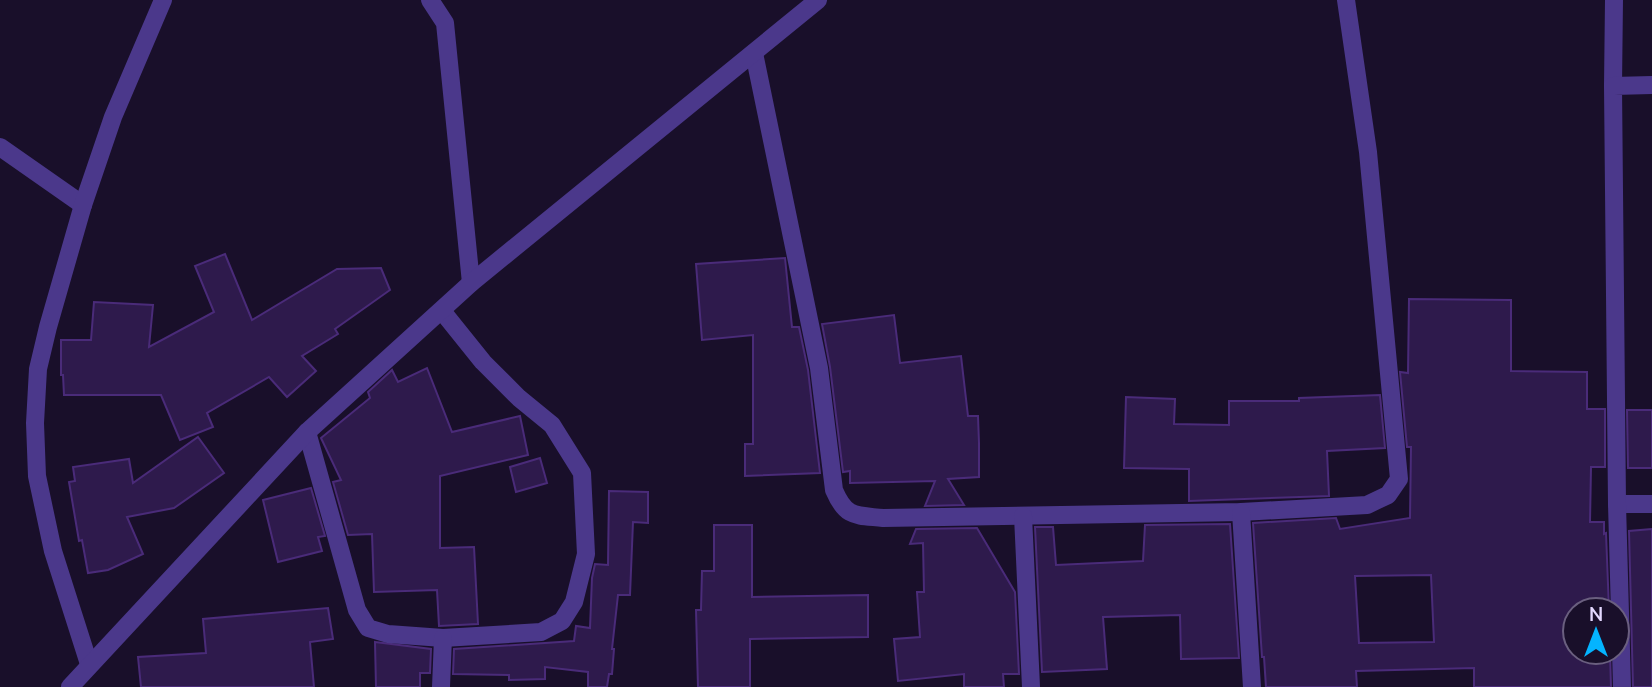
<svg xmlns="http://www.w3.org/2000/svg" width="1652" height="687" viewBox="0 0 1652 687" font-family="'Nunito Sans',sans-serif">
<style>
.building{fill:#2e1a4c;stroke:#4a2b79;stroke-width:2;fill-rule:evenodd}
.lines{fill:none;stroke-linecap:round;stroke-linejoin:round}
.street{stroke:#4b388b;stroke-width:18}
</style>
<rect width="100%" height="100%" fill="#190f2a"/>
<!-- building -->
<g class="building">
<path d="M225,254L252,320L337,269L381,268L390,290L335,329L338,334L302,356L316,371L287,397L269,377L207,413L213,427L180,440L161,395H64L63,375H61V340H91L94,302L153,305L149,347L214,312L195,266Z"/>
<path d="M785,258L792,327H799L808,370L820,473L745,476V444H753V335L702,340L696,264Z"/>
<path d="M1409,299L1511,300V371L1587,372V409H1605V467H1591L1590,522H1604V534L1606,533L1609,610H1575V652H1610L1611,687H1474V668L1356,671L1357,687H1266L1264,657H1262L1253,523L1336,518L1340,529L1410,518L1411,447H1407L1400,372L1408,373ZM1431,575L1434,642L1359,643L1355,576Z"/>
<path d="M894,315L900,363L961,356L968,416H978L979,443V477L948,479L964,505L925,506L935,481L850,483V471L843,472L830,367L822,324Z"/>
<path d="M427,368L452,432L520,416L528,455L440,476V548L474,547L478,624L439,626L437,590L374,592L372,534L348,535L333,482L341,480L321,438L370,398L368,392L392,370L398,382Z"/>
<path d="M1380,395L1385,448L1327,451L1329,496L1189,501V469L1124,468L1126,397L1175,399L1174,424L1229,425V401H1299V398Z"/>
<path d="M1627,410H1652V468H1628Z"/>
<path d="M198,437L224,473L174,508L127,517L143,554L108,570L88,573L82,540L79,541L69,482L75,481L73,467L129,459L133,483Z"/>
<path d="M540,458L547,483L516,492L510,467Z"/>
<path d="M311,488L325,536L318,537L322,551L278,562L263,500Z"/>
<path d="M609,491L648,492V523L633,522L630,595H618L612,649H614L612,674H609L607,687H588V672L545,667V679L509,680V675L453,674L454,649L574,641L576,626L590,628L592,578L595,564L608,565Z"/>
<path d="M1230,524L1239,658L1181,659L1180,615L1103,617L1107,669L1042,672L1035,527H1053L1056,565L1143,561L1145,525Z"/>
<path d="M714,525H752V597L868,595V637L750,639V687H698L696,610H701L702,571H714Z"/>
<path d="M977,528L1015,592L1019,674H1003L1004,687H964V674L898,681L894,639L920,637L917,592H924L923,543L910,544L916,529Z"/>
<path d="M1652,529V687H1633L1629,531Z"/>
<path d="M328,608L333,639L310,642L314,687H141L138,657L206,653L203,619Z"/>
<path d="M375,642L431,649L430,673H420V687H376Z"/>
</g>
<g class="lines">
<!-- street -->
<g class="street">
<path d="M430,0L445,23L471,283"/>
<path d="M754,53L819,368L834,490C846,518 855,515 883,518L1241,512L1367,505L1388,495L1399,479L1368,152L1346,0"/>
<path d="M1613,86L1614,0"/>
<path d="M0,147L83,205"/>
<path d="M307,432L357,610L368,628L388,634L443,638L541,632L562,621L574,602L586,554L582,473L552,425L519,398L483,362L442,311"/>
<path d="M1617,504H1652"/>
<path d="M1241,512L1252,687"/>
<path d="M1023,516L1031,687"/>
<path d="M89,664L53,551L37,476L35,423L38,369L48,327L83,205L113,117L163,0"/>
<path d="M70,687L307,432L471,283L818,0"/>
<path d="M441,687L443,638"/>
<path d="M1622,687L1617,504L1613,86L1652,85"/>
</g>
</g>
<!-- north arrow -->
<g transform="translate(1596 631)"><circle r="33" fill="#190f2a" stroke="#6a5f7f" stroke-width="2"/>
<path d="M0-5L12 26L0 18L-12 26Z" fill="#04b4ff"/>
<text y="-10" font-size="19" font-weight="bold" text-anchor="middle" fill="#e4d8ff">N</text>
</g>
</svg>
